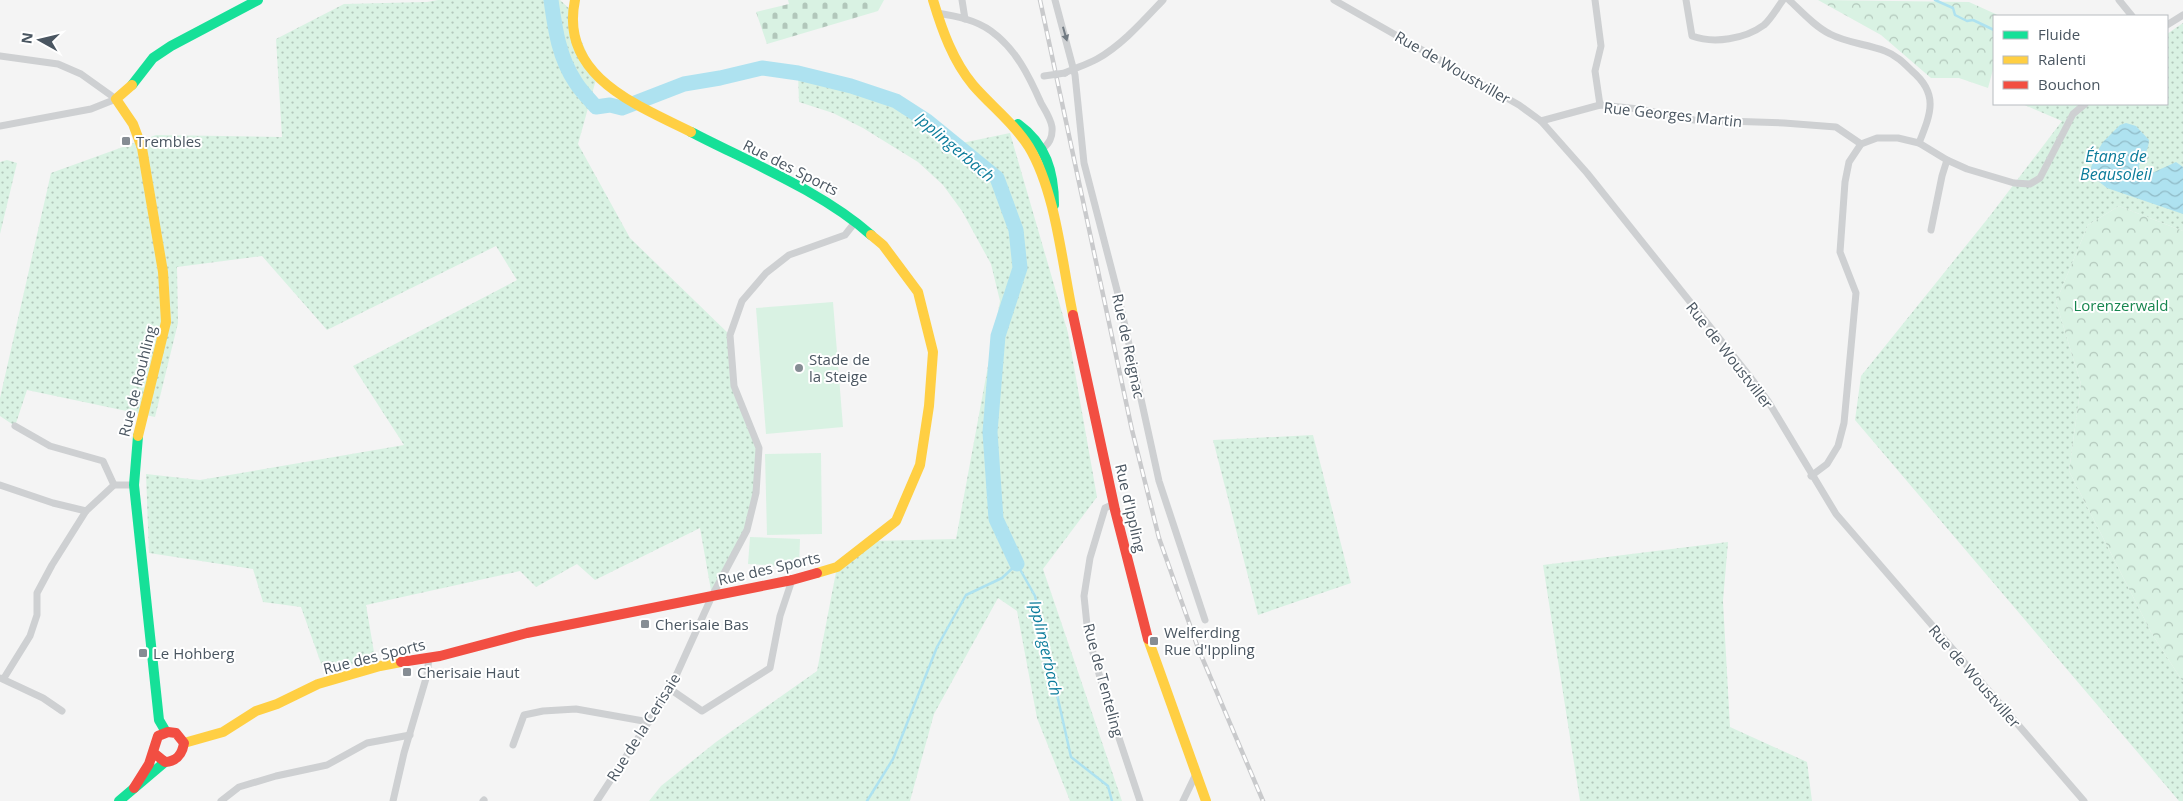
<svg xmlns="http://www.w3.org/2000/svg" width="2183" height="801" viewBox="0 0 2183 801" font-family="'Open Sans',sans-serif">
<style>
.grass{fill:url(#grass-dots)}
.forest{fill:url(#forest-crowns)}
.cemetery{fill:url(#cemetery-stones)}
.park{fill:#d9f2e3}
.water{fill:url(#water-waves)}
.lines{fill:none;stroke-linecap:round;stroke-linejoin:round}
.stream{stroke:#aee2f0;stroke-width:2.5}
.river{stroke:#aee2f0;stroke-width:15}
.street{stroke:#ced0d2;stroke-width:7}
.fast{stroke:#16e098;stroke-width:10}
.slow{stroke:#ffcf43;stroke-width:10}
.jam{stroke:#f24e42;stroke-width:10}
.rail-casing{stroke:#c9cacc;stroke-width:4.5}
.rail{stroke:#fff;stroke-width:2.5;stroke-dasharray:8;stroke-linecap:butt}
.street-bridge{stroke:#ced0d2;stroke-width:7}
.oneway{fill:#727b83}
.poi-dot{fill:#868d94;stroke:#fff;stroke-width:2}
.labels{text-anchor:middle;dominant-baseline:central;stroke-width:4;stroke-linejoin:round;paint-order:stroke}
.street-label{font-size:15px;fill:#4a5661;stroke:#fff}
.poi-label{font-size:15px;fill:#4a5661;stroke:#fff;text-anchor:start}
.park-label{font-size:15px;fill:#17864f;stroke:#fff}
.water-label{font-size:16px;font-style:italic;fill:#0c7c9b;stroke:#fff}
</style>
<defs>
<pattern id="grass-dots" width="8" height="8" patternUnits="userSpaceOnUse" patternTransform="scale(1.25)"><rect width="8" height="8" fill="#d9f2e3"/><path d="M2 2h.1M6 6h.1" fill="none" stroke="#b2c7bb" stroke-width="1.8" stroke-linecap="round"/></pattern>
<pattern id="forest-crowns" width="20" height="18" patternUnits="userSpaceOnUse" patternTransform="scale(1.25)"><rect width="20" height="18" fill="#d9f2e3"/><path d="M2 6a3 3 0 1 1 6 0M12 15a3 3 0 1 1 6 0" fill="none" stroke="#b2c7bb"/></pattern>
<pattern id="cemetery-stones" width="16" height="16" patternUnits="userSpaceOnUse" patternTransform="scale(1.25)"><rect width="16" height="16" fill="#d9f2e3"/><path d="M2 7V4a2 2 0 0 1 4 0v3zM10 15v-3a2 2 0 0 1 4 0v3z" fill="#b2c7bb"/></pattern>
<pattern id="water-waves" width="16" height="10" patternUnits="userSpaceOnUse" patternTransform="scale(1.25)"><rect width="16" height="10" fill="#aee2f0"/><path d="M0 5q4-4 8 0t8 0" fill="none" stroke="#90bac6"/></pattern>
</defs>
<rect width="100%" height="100%" fill="#f4f4f4"/>
<!-- grass -->
<g class="grass">
<path d="M438,0H560L573,12V22L597,76L578,144L630,238L730,335L734,386L759,448L756,493L747,530L712,596L700,528L595,580L577,564L536,587L520,571L366,605L375,658L324,672L301,607L263,602L253,569L149,553L146,474L200,480L404,445L353,366L517,280L496,246L327,330L262,256L177,267L178,323L155,417L27,390L15,426L0,416V398L51,173L156,135L282,137L276,39L344,4L427,2Z"/>
<path d="M2183,23V231L2119,206L2088,225L2056,302L2081,384L2069,471L2152,634L2183,682V801H2179L1855,420L1861,376L1989,217L2062,121L2022,104H2167V34Z"/>
<path d="M798,73C829,80 868,87 897,102C919,113 938,129 957,144L1010,133L1068,333L1097,497L1043,569L1122,801H1070L1037,718L1017,611L998,598L934,714L910,801H649L661,786L716,742L817,671L837,567L871,541L956,539L1000,301L991,264L962,211L943,185L918,162L863,128L833,113L799,102Z"/>
<path d="M7,160L17,163L0,234V162Z"/>
<path d="M1313,435L1351,583L1258,615L1213,440Z"/>
<path d="M1728,542L1723,601L1730,727L1807,762L1812,801H1580L1543,565Z"/>
</g>
<!-- forest -->
<g class="forest">
<path d="M1818,0L1969,2L2000,16H1994V66L1988,88L1959,78H1931L1881,35Z"/>
<path d="M2119,206L2183,231V682L2152,634L2069,471L2081,384L2056,302L2088,225Z"/>
</g>
<!-- cemetery -->
<path class="cemetery" d="M788,0H884L878,11L767,44L756,12L789,4Z"/>
<!-- park -->
<g class="park">
<path d="M833,302L843,427L766,434L756,308Z"/>
<path d="M821,453L822,534L767,535L765,454Z"/>
<path d="M750,537L800,539L799,567L748,564Z"/>
</g>
<!-- water -->
<path class="water" d="M2126,123L2136,126L2149,140C2148,156 2140,156 2139,168L2144,174L2148,175L2176,162L2183,167V214L2107,188L2093,177L2090,171L2095,155L2103,142L2120,125Z"/>
<g class="lines">
<!-- stream -->
<g class="stream">
<path d="M1935,0L1953,8L1955,15L1967,21L1973,20L1994,30"/>
<path d="M867,801L893,759L937,647L966,595L1002,578L1017,564L1035,596L1071,757L1108,786L1112,801"/>
</g>
<!-- river -->
<path class="river" d="M551,0C555,29 559,58 576,83C581,91 589,99 596,107L610,105L622,108L684,84L720,78L762,68L798,73L851,86L896,101L927,121L997,178L1016,230L1020,268L998,336L990,432L996,519L1017,564"/>
<!-- street -->
<g class="street">
<path d="M962,0L965,19"/>
<path d="M1055,0L1075,75L1084,163L1118,294L1159,481L1205,620"/>
<path d="M1334,0L1519,105L1541,121L1587,173L1751,378L1768,401L1836,514L2084,801"/>
<path d="M1595,0L1601,46L1595,71L1600,105"/>
<path d="M1686,0L1692,36C1714,44 1745,39 1764,25C1771,19 1777,8 1783,0"/>
<path d="M1789,0C1801,11 1815,27 1830,34C1847,43 1867,44 1885,51C1896,55 1904,63 1912,71C1939,94 1931,113 1919,143"/>
<path d="M2119,0L2132,16"/>
<path d="M937,13C956,16 976,20 991,31C1016,49 1029,76 1041,103C1045,110 1051,119 1052,127C1053,138 1049,144 1041,150"/>
<path d="M2167,25L2183,15"/>
<path d="M0,56L58,64L81,74L116,99L91,109L0,126"/>
<path d="M1065,73C1075,68 1086,65 1097,59C1122,45 1143,21 1163,0"/>
<path d="M1541,121L1600,105L1639,109L1694,120L1784,123L1836,127L1861,144"/>
<path d="M1931,230L1942,176L1947,160"/>
<path d="M15,426L50,446L103,461L114,485"/>
<path d="M1811,476L1827,464L1838,446L1844,423L1856,293L1840,252L1845,182L1849,162L1861,144L1877,138H1898L1919,143L1947,160L1967,169L2014,183L2030,184L2040,178L2073,114L2085,104"/>
<path d="M0,485L53,503L86,511"/>
<path d="M1114,504L1105,508L1090,558L1084,596L1088,635L1107,702L1140,801"/>
<path d="M0,678L43,698L62,711"/>
<path d="M4,678L30,636L37,615V593L52,565L86,511L114,485H134"/>
<path d="M670,689L702,711L770,668L780,616L792,580"/>
<path d="M513,745L524,715L543,711L576,709L649,722"/>
<path d="M221,801L239,787L276,776L327,765L367,743L410,735"/>
<path d="M393,801L404,753L427,675L429,657"/>
<path d="M483,801L484,800"/>
<path d="M597,801L670,689L712,596L747,530L756,493L759,448L734,386L730,335L742,301L766,273L789,255L845,235L856,221"/>
<path d="M1183,801L1196,774"/>
</g>
<!-- fast -->
<g class="fast">
<path d="M132,85L153,58L171,46L258,0"/>
<path d="M1018,124C1046,144 1054,172 1054,205"/>
<path d="M691,132C749,162 823,192 871,235"/>
<path d="M138,436L134,485L159,720L166,732"/>
<path d="M119,801L165,762"/>
</g>
<!-- slow -->
<g class="slow">
<path d="M575,0C559,76 637,105 691,132"/>
<path d="M933,0C942,30 953,61 973,85C991,106 1014,123 1029,147C1056,192 1062,264 1073,315"/>
<path d="M132,85L116,99L133,124L142,148L163,272L166,322L138,436"/>
<path d="M817,573L837,567L896,521L920,465L929,406L933,352L918,292L883,245L871,235"/>
<path d="M1148,639L1206,801"/>
<path d="M184,743L223,732L256,711L277,704L318,684L380,666L401,662"/>
</g>
<!-- jam -->
<g class="jam">
<path d="M1073,315L1115,510L1148,639"/>
<path d="M401,662L440,656L527,633L792,580L817,573"/>
<path d="M134,788L149,764L158,736L168,732L176,733L184,743C182,755 177,761 165,762L154,753"/>
</g>
<!-- rail casing -->
<g class="rail-casing">
<path id="rail" d="M1040,0L1132,430L1159,538L1198,648L1263,801"/>
</g>
<!-- rail -->
<use href="#rail" class="rail"/>
<!-- street-bridge -->
<path class="street-bridge" d="M1044,76L1065,73"/>
</g>
<!-- one-way arrows -->
<defs><path id="oneway-solid" d="M-6-.8H1V-3.2L6.5 0L1 3.2V.8H-6Z" transform="scale(1.25)"/></defs>
<use class="oneway" href="#oneway-solid" transform="translate(1065 34) rotate(74)"/>
<!-- markers -->
<g class="poi-dot">
<rect x="121" y="136" width="10" height="10" rx="2.5"/>
<circle cx="799" cy="368" r="5"/>
<rect x="640" y="619" width="10" height="10" rx="2.5"/>
<rect x="1149" y="636" width="10" height="10" rx="2.5"/>
<rect x="138" y="648" width="10" height="10" rx="2.5"/>
<rect x="402" y="667" width="10" height="10" rx="2.5"/>
</g>
<g class="labels">
<!-- street labels -->
<g class="street-label">
<text transform="translate(1453 67) rotate(30)">Rue de Woustviller</text>
<text transform="translate(1673 114) rotate(6)">Rue Georges Martin</text>
<text transform="translate(791 167) rotate(27)">Rue des Sports</text>
<text transform="translate(1129 346) rotate(78)">Rue de Reignac</text>
<text transform="translate(1730 355) rotate(52)">Rue de Woustviller</text>
<text transform="translate(137 381) rotate(-76)">Rue de Rouhling</text>
<text transform="translate(1131 508) rotate(77)">Rue d'Ippling</text>
<text transform="translate(769 568) rotate(-13)">Rue des Sports</text>
<text transform="translate(374 656) rotate(-14)">Rue des Sports</text>
<text transform="translate(1975 676) rotate(49)">Rue de Woustviller</text>
<text transform="translate(1104 680) rotate(75)">Rue de Tenteling</text>
<text transform="translate(643 727) rotate(-58)">Rue de la Cerisaie</text>
</g>
<!-- poi labels -->
<g class="poi-label">
<text x="136" y="141">Trembles</text>
<text x="809" y="359">Stade de<tspan x="809" dy="17">la Steige</tspan></text>
<text x="655" y="624">Cherisaie Bas</text>
<text x="1164" y="632">Welferding<tspan x="1164" dy="17">Rue d'Ippling</tspan></text>
<text x="153" y="653">Le Hohberg</text>
<text x="417" y="672">Cherisaie Haut</text>
</g>
<!-- park labels -->
<g class="park-label">
<text x="2121" y="305">Lorenzerwald</text>
</g>
<!-- water labels -->
<g class="water-label">
<text transform="translate(955 147) rotate(40)">Ipplingerbach</text>
<text x="2116" y="156">Étang de<tspan x="2116" dy="18">Beausoleil</tspan></text>
<text transform="translate(1046 648) rotate(77)">Ipplingerbach</text>
</g>
</g>
<!-- legend -->
<rect x="1993" y="15" width="175" height="90" fill="#ffffff" stroke="#b7bbc0"/>
<rect x="2003" y="31" width="25" height="8" fill="#16e098" stroke="#b7bbc0"/>
<text x="2038" y="40" font-size="15" fill="#4a5661">Fluide</text>
<rect x="2003" y="56" width="25" height="8" fill="#ffcf43" stroke="#b7bbc0"/>
<text x="2038" y="65" font-size="15" fill="#4a5661">Ralenti</text>
<rect x="2003" y="81" width="25" height="8" fill="#f24e42" stroke="#b7bbc0"/>
<text x="2038" y="90" font-size="15" fill="#4a5661">Bouchon</text>
<!-- north arrow -->
<g transform="translate(40 40) rotate(278)" stroke="#ffffff" stroke-width="4" paint-order="stroke">
<path d="M0-4L9 19L0 12L-9 19Z" fill="#4a5661"/>
<text y="-8" font-size="14" font-weight="bold" text-anchor="middle" fill="#4a5661">N</text>
</g>
</svg>
